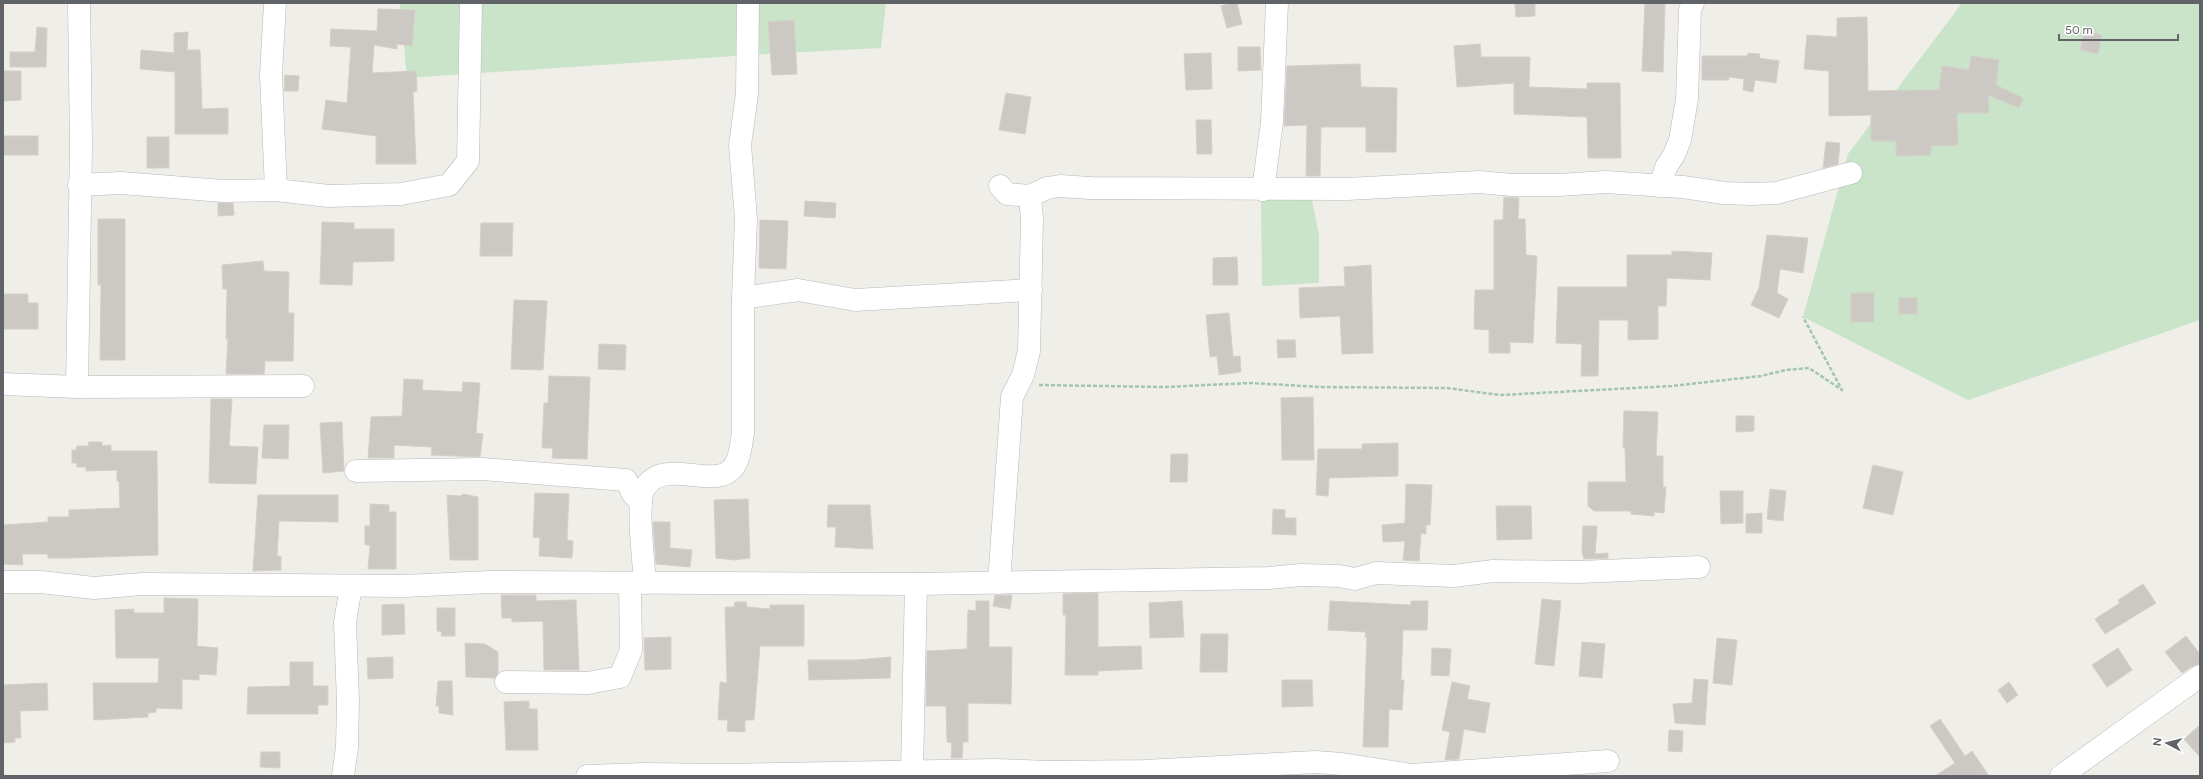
<svg xmlns="http://www.w3.org/2000/svg" width="2203" height="779" viewBox="0 0 2203 779" font-family="Figtree,sans-serif">
<style>
.green{fill:#c9e4c8}
.building{fill:#ccc9c5;stroke:#d4d0c7}
.lines{fill:none;stroke-linecap:round;stroke-linejoin:round}
.minor-casing{stroke:#b5b8bb;stroke-width:23}
.path{stroke:#a2c5ab;stroke-width:2.5;stroke-dasharray:4 2;stroke-linecap:butt}
.minor{stroke:#fff;stroke-width:22}
</style>
<rect width="100%" height="100%" fill="#f0eee9"/>
<!-- green -->
<g class="green">
<path d="M400,3H886L881,48L750,55L407,78Z"/>
<path d="M1962,3H2200V320L1968,400L1803,317L1848,154Z"/>
<path d="M1261,197L1312,200L1319,235V283L1262,286Z"/>
</g>
<!-- building -->
<g class="building">
<path d="M1232,3H1237L1242,24L1227,28L1221,6Z"/>
<path d="M1515,3H1535V16L1516,17Z"/>
<path d="M1645,3L1665,4L1663,72L1642,71Z"/>
<path d="M378,9L415,10L412,46L397,44V49L374,45L372,73L416,71L417,91L413,92L416,164H376V136L322,129L326,100L347,103L351,47L330,46L331,29L377,31Z"/>
<path d="M1867,17L1868,91L1939,90L1942,66L1969,70L1971,56L1999,60L1996,85L2023,98L2019,108L1988,95L1989,113H1957L1958,145L1931,146V155L1896,156V141H1871V115L1829,116V71L1804,69L1807,35L1837,37V18Z"/>
<path d="M794,20L797,74L772,75L768,22Z"/>
<path d="M37,27L47,28L46,67H10V52H35Z"/>
<path d="M2084,31L2102,35L2098,54L2080,50Z"/>
<path d="M188,32L187,50H200L202,109L228,108V134H175V72L140,69L141,50L174,53V33Z"/>
<path d="M1480,44L1481,57H1530L1529,87L1587,89V83H1620L1621,158H1588L1587,117L1514,114V83L1457,87L1454,46Z"/>
<path d="M1238,47H1260L1261,70L1238,71Z"/>
<path d="M1211,53L1212,89L1186,90L1184,54Z"/>
<path d="M1748,53L1760,54L1759,58L1779,61L1776,83L1755,80L1753,92L1743,90L1744,79L1729,77V80H1702V56H1747Z"/>
<path d="M1360,64L1361,87L1397,88L1396,152H1366V127H1321L1320,176H1306L1307,125L1284,126L1287,66Z"/>
<path d="M3,71H21V100L3,101Z"/>
<path d="M285,75L299,76L298,91H284Z"/>
<path d="M1006,93L1031,97L1025,134L999,130Z"/>
<path d="M1196,120H1211L1212,154H1197Z"/>
<rect x="3" y="136" width="35" height="19"/>
<rect x="147" y="137" width="22" height="31"/>
<path d="M1826,142L1840,143L1838,164L1823,168Z"/>
<path d="M1504,197L1519,198L1518,219H1525L1526,255L1537,256L1533,343L1510,342V353H1489V330L1474,329L1475,290H1494V220H1503Z"/>
<path d="M805,201L836,203L835,218L804,216Z"/>
<path d="M218,203H233L234,215L218,216Z"/>
<path d="M98,219H125V360H100L101,285H98Z"/>
<path d="M760,220L788,221L786,269L759,268Z"/>
<path d="M322,222L354,223V229H394V261L353,262L352,285L320,284Z"/>
<path d="M481,223H513L512,256H480Z"/>
<path d="M1767,235L1808,238L1803,273L1780,269L1777,293L1788,299L1779,318L1751,305L1759,288Z"/>
<path d="M1672,251L1712,253L1710,280L1667,278L1666,306H1658V339L1628,340V320H1599L1598,376H1581L1582,344L1556,343L1558,287H1627V255H1672Z"/>
<path d="M1237,257L1238,285H1213V258Z"/>
<path d="M263,261L264,271L289,272L288,313H294L293,361H265L264,374H226L228,339H226L227,289H223L222,265Z"/>
<path d="M1371,265L1373,353L1342,354L1340,316L1300,318L1299,288L1345,286L1344,267Z"/>
<rect x="1851" y="293" width="23" height="29"/>
<path d="M3,294H28V303H38V329H3Z"/>
<rect x="1899" y="298" width="18" height="16"/>
<path d="M514,300L547,301L543,370L511,369Z"/>
<path d="M1229,313L1233,357L1240,356L1241,372L1219,375L1217,356L1210,357L1206,315Z"/>
<path d="M1277,340H1295L1296,357L1278,358Z"/>
<path d="M599,344L626,345L625,370L598,369Z"/>
<path d="M549,376L590,377L587,459L552,458L553,448H542L544,403H548Z"/>
<path d="M404,379L423,380L422,390L462,392L463,382L480,383L476,433L483,434L480,457L431,455L432,447L394,445V458H368L371,417L402,416Z"/>
<path d="M1313,397L1314,460H1282L1281,398Z"/>
<path d="M211,399H232L229,446L258,447L256,484L209,483Z"/>
<path d="M1624,411L1658,412L1656,456H1663V487H1666L1664,513L1654,512V516L1631,514V511H1594L1588,506V482H1626L1625,448H1623Z"/>
<path d="M1736,416H1754V431L1736,432Z"/>
<path d="M342,422L344,471L323,473L320,423Z"/>
<path d="M264,425H289L288,459L262,458Z"/>
<path d="M88,442H102V446L111,445V451H157L158,555L69,558H48V554H22L23,565L3,564V525L48,522V517H69V510L120,508L119,481H117V470L86,471V467H77V463H72V450H76L77,446H89Z"/>
<path d="M1398,443V476L1329,478L1328,496L1316,495L1318,449H1362V444Z"/>
<path d="M1171,454H1188L1187,482H1170Z"/>
<path d="M1873,465L1903,472L1893,515L1863,508Z"/>
<path d="M1406,484L1432,485L1430,525H1426V534L1421,533L1419,561L1403,560L1405,541L1383,542L1382,525L1405,523Z"/>
<path d="M1770,489L1786,491L1783,521L1767,519Z"/>
<path d="M1720,491H1743V523L1721,524Z"/>
<path d="M535,493L569,494L567,540L573,541L572,558L539,556L540,538L533,537Z"/>
<path d="M463,494L478,497V560H450L447,495L461,496Z"/>
<path d="M258,495H338V522L279,521L277,556H281V570L253,571Z"/>
<path d="M748,499L750,558L734,560L716,558L714,500Z"/>
<path d="M370,504L389,505V512H396V569H368L370,545H365V526H370Z"/>
<path d="M828,505H870L873,549L835,547L836,527H827Z"/>
<path d="M1496,506H1531L1532,539L1497,540Z"/>
<path d="M1273,509L1285,510V518H1296V535L1272,534Z"/>
<path d="M1762,513V533H1746V514Z"/>
<path d="M653,522H670V548L692,550L690,567L656,564Z"/>
<path d="M1583,526H1597L1595,554L1608,553V558L1584,559L1582,552Z"/>
<path d="M2143,584L2156,603L2105,634L2095,619L2120,603L2118,600Z"/>
<path d="M1098,593V647L1141,646L1142,669L1098,671V675H1065L1066,615H1063V594Z"/>
<path d="M501,595H536V601L576,600L579,670H544L543,621L512,622V618H502Z"/>
<path d="M995,595H1012L1010,609L993,606Z"/>
<path d="M164,598L198,599L197,646L218,648L216,675L199,674V680L182,679V709L156,708V712L148,713V717L94,720L93,683H158L159,658H116L115,610L134,609V613H164Z"/>
<path d="M1542,599L1561,601L1554,666L1535,664Z"/>
<path d="M976,601H989V647H1012L1011,704L968,703V742H963L962,758H951L952,743L947,742L946,706H926L927,651L967,649L968,610L976,611Z"/>
<path d="M1182,601L1184,637L1150,638L1149,603Z"/>
<path d="M1330,601L1411,605V601H1428L1427,630H1403L1401,680H1404L1402,710L1389,709L1388,747H1363L1367,637H1365L1366,632L1328,630Z"/>
<path d="M735,602H746L747,607L770,609V605H804V646H760L754,720H745V732L727,731L728,720H718L720,682L727,683L725,607H734Z"/>
<path d="M404,604L405,634L382,635V605Z"/>
<path d="M437,608H455V636H441L442,632L437,631Z"/>
<path d="M1201,634H1228L1227,672H1200Z"/>
<path d="M2186,636L2200,654V664L2193,666L2182,673L2165,652Z"/>
<path d="M671,637V669L645,670L644,638Z"/>
<path d="M1717,638L1737,640L1732,685L1713,683Z"/>
<path d="M1582,642L1605,644L1602,678L1579,676Z"/>
<path d="M465,643L485,644L498,652V672L495,678L466,677Z"/>
<path d="M1432,648L1451,649L1449,676L1431,675Z"/>
<path d="M2118,648L2132,670L2107,687L2092,665Z"/>
<path d="M393,657V678L368,679L367,658Z"/>
<path d="M891,657L890,678L809,680L808,660H856Z"/>
<path d="M290,662H313V686H328V705H318V714H247L248,687L290,686Z"/>
<path d="M1694,679L1708,680L1705,725L1675,723L1673,704L1692,703Z"/>
<path d="M1282,680H1312L1313,706L1282,707Z"/>
<path d="M438,681H452L453,715L439,713V706H436Z"/>
<path d="M1452,682L1470,686L1467,699L1490,703L1485,733L1464,729L1459,759L1445,760L1450,732L1442,730Z"/>
<path d="M2009,682L2018,695L2007,703L1998,690Z"/>
<path d="M47,683L48,710L20,711L21,738H15V742L3,743V685Z"/>
<path d="M529,701V709H537L538,750H506L504,702Z"/>
<path d="M1940,719L1965,756L1972,751L1989,776H1935L1955,763L1930,726Z"/>
<path d="M2200,725V757L2184,739Z"/>
<path d="M1669,730L1683,731L1682,752L1668,751Z"/>
<path d="M261,752H280V768L260,767Z"/>
</g>
<g class="lines">
<!-- minor casing -->
<g class="minor-casing">
<g id="minor">
<path d="M275,3L271,75L276,190"/>
<path d="M79,185L121,183L223,191L276,190L329,196L401,194L449,185L468,161L471,3"/>
<path d="M1000,186L1007,194L1030,196L1047,188L1060,186L1090,188L1347,189L1479,182L1512,185H1559L1605,182L1683,187L1724,193L1752,194L1777,193L1851,173"/>
<path d="M1660,186L1666,167L1674,155L1680,140L1687,99L1690,10L1693,3"/>
<path d="M1263,190L1272,122L1277,3"/>
<path d="M743,298L798,290L855,300L1031,290"/>
<path d="M3,384L77,387L303,386"/>
<path d="M77,387L81,146L79,3"/>
<path d="M356,471L482,469L626,480L633,494L641,503"/>
<path d="M3,582H41L94,588L142,584L404,586L490,582L916,584L1269,578L1301,575L1339,576L1355,579L1376,573L1454,576L1493,571L1579,572L1699,567"/>
<path d="M645,583C644,564 636,503 644,489C664,453 719,496 736,463C741,454 741,443 743,433V298L746,219L740,145L747,94L748,3"/>
<path d="M999,583L1012,397L1023,375L1029,351L1032,219L1030,196"/>
<path d="M506,682L588,683L620,677L631,650L630,583"/>
<path d="M912,771L916,584"/>
<path d="M343,776L347,747L348,702L345,622L351,586"/>
<path d="M587,776L644,774L726,775L995,770L1050,772L1144,771L1315,762L1342,764L1412,775L1608,761"/>
<path d="M2061,776L2200,676"/>
</g>
</g>
<!-- path -->
<path class="path" d="M1039,385L1164,387L1251,383L1320,387L1446,388L1501,395L1672,386L1761,376L1786,370L1809,368L1842,390L1803,317"/>
<!-- minor -->
<use href="#minor" class="minor"/>
</g>
<!-- border -->
<rect width="2203" height="779" fill="none" stroke="#606367" stroke-width="8"/>
<!-- north arrow -->
<g transform="translate(2167 743) rotate(277)" stroke="#ffffff" stroke-width="3" paint-order="stroke">
<path d="M0-3L7 15L0 10L-7 15Z" fill="#606367"/>
<text y="-6" font-size="11" font-weight="bold" text-anchor="middle" fill="#606367">N</text>
</g>
<!-- scale -->
<path d="M2059 34v6h119v-6" fill="none" stroke="#606367" stroke-width="2"/>
<text x="2065" y="34" font-size="12" fill="#606367" stroke="#ffffff" stroke-width="3" paint-order="stroke">50 m</text>
</svg>
